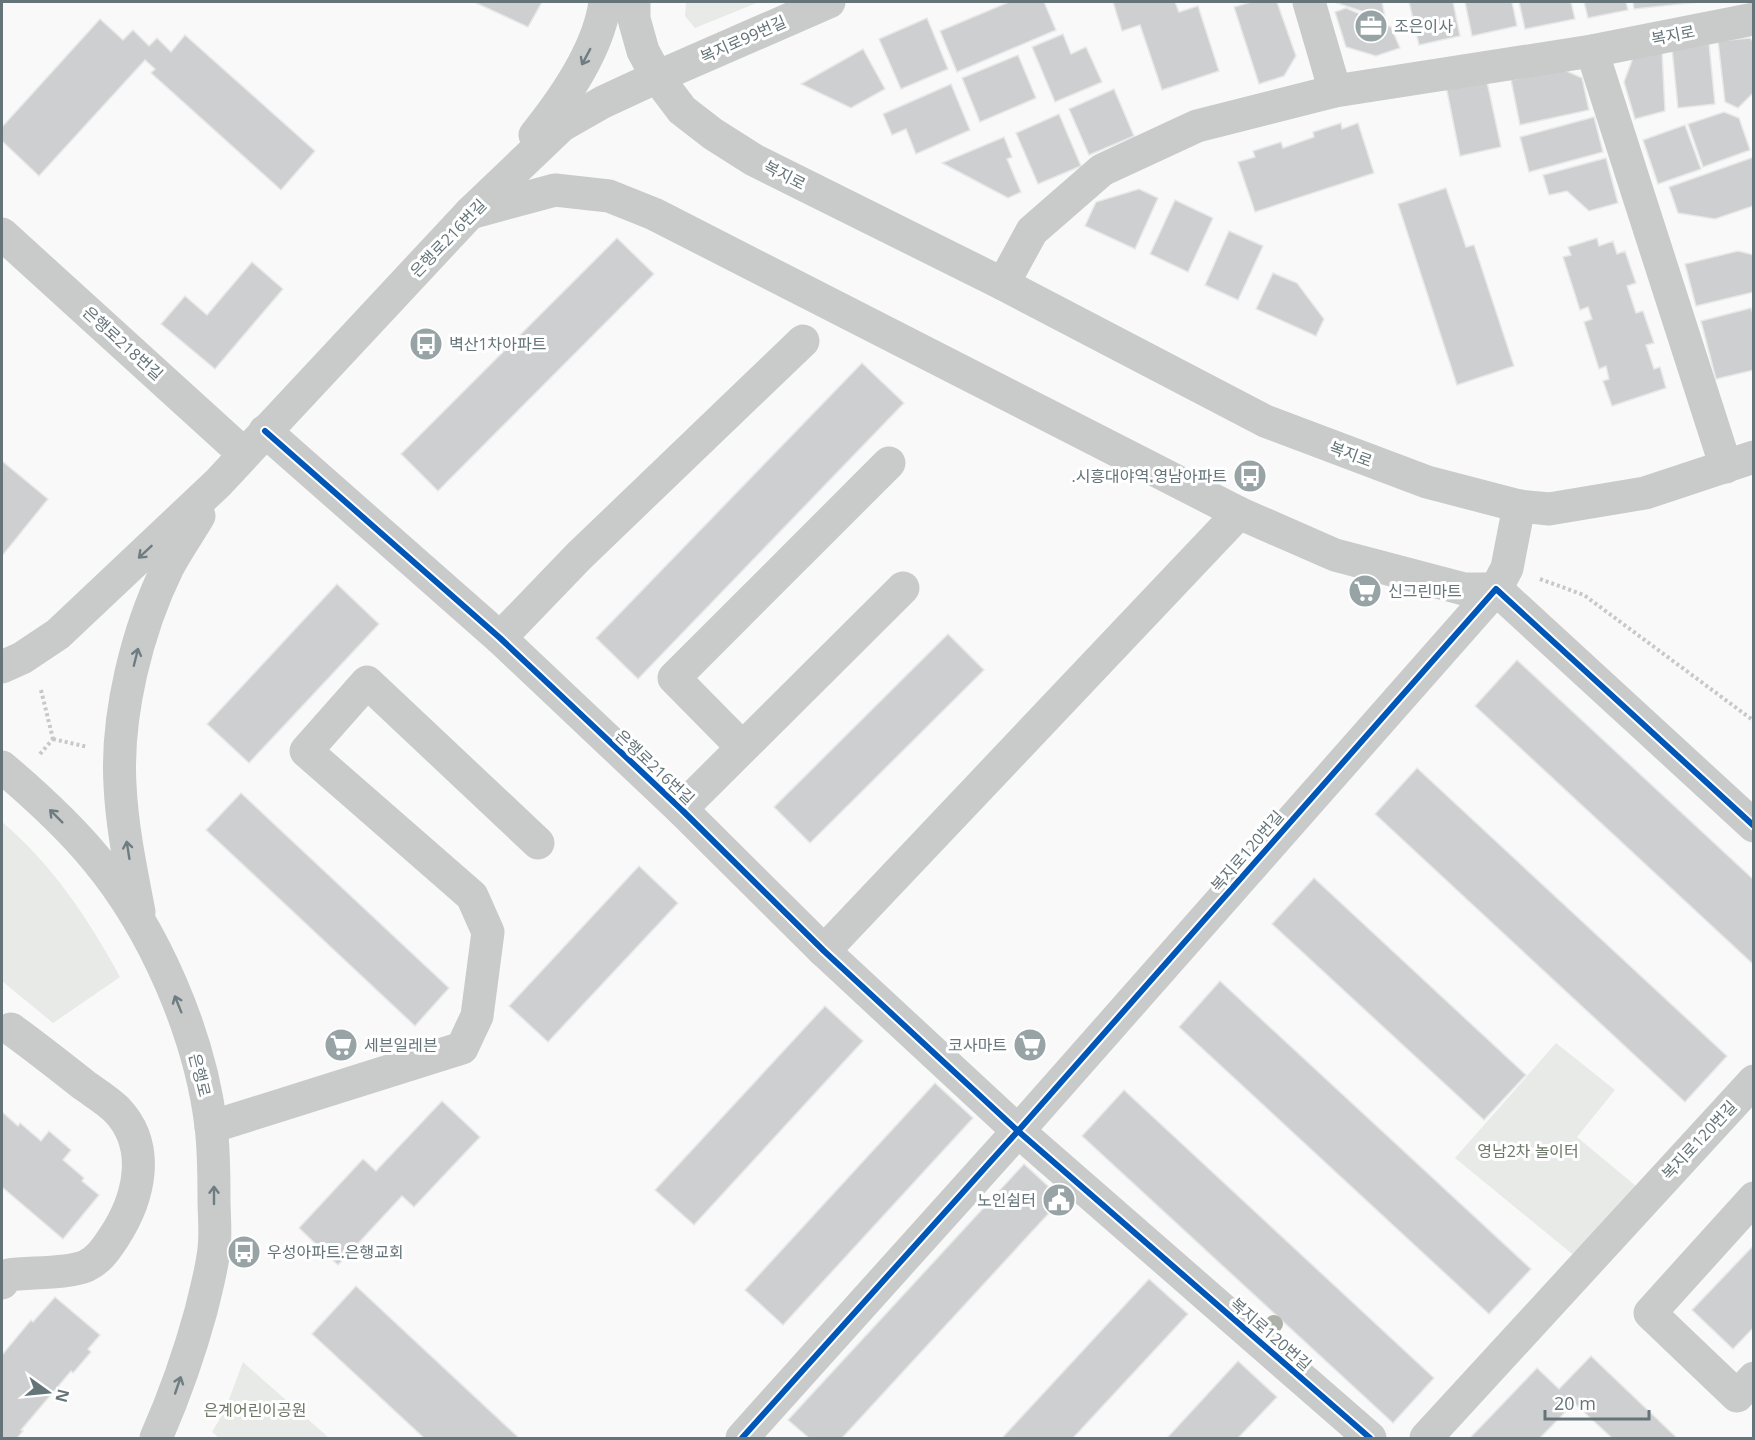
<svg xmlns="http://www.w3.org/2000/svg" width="1755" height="1440" viewBox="0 0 1755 1440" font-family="'Open Sans','Noto Sans KR',sans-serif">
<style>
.green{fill:#e8eae7}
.building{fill:#cecfd0;stroke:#e8e8e8;stroke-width:1.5}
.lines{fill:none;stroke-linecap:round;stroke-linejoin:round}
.path{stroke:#c7c9c9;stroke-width:4;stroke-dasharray:3 3;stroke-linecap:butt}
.minor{stroke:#c9caca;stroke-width:33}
.cycleway-casing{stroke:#fff;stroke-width:10}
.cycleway{stroke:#0057b8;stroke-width:6}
.tree{fill:#acb2a8}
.oneway{stroke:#6e7d81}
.labels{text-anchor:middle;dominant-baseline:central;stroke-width:6;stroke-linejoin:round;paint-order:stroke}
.poi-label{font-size:16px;fill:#647479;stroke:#fff;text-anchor:start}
.street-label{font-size:16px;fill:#647479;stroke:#fff}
.park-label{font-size:16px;fill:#6d7866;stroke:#fff}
</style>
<rect width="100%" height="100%" fill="#f9f9f9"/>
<!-- green -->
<g class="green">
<path d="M686,2H759L695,28L685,16Z"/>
<path d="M2,822C52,864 89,920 120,977L53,1023L2,981Z"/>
<path d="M1556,1043L1615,1090L1577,1137L1636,1186L1577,1258L1455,1158Z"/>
<path d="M243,1362L329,1438H219L212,1432L225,1410Z"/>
</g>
<!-- building -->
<g class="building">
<path d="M474,2H542L528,27Z"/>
<path d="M1009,2H1044L1056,30L957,72L940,31Z"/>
<path d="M1113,2H1175L1179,12L1198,6L1219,71L1162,90L1140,25L1122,31Z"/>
<path d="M1251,2H1277L1296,56L1284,76L1259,84L1234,7Z"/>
<path d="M1334,2H1382L1385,17L1382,18Z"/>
<path d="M1409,2H1453L1460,36L1419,45Z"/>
<path d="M1465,2H1512L1517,26L1472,36Z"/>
<path d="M1519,2H1571L1575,19L1525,29Z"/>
<path d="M1584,2H1626L1628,10L1588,18Z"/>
<path d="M1633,2H1700L1634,9Z"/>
<path d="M1346,8L1391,27L1400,48L1376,56L1346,47L1335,12Z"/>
<path d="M927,18L948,69L901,89L879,39Z"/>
<path d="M100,19L123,40L133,30L149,46L157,38L171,52L185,35L315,151L281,190L151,73L155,69L145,60L39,176L2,141V127Z"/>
<path d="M1063,34L1071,54L1086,47L1102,82L1055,102L1032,47Z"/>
<path d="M1750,38L1754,42V92L1738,108L1725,102L1718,41Z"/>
<path d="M1709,44L1715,104L1678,108L1672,49Z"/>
<path d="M863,49L885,89L851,108L801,84Z"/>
<path d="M1662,51L1665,111L1635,119L1624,82L1634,55Z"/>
<path d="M1018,55L1036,98L980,122L962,78Z"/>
<path d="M1562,69L1582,78L1589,110L1520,125L1511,80Z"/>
<path d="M1486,77L1501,147L1460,156L1446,86Z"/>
<path d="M951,84L970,130L916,154L906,129L892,135L883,114Z"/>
<path d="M1114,89L1134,136L1089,155L1069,109Z"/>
<path d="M1724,112L1739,118L1750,150L1703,167L1688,124Z"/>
<path d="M1059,114L1081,166L1038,184L1016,133Z"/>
<path d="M1594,117L1603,152L1529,172L1520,137Z"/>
<path d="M1341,123L1342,129L1358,123L1374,173L1255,212L1238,162L1255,157L1253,151L1281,142L1283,148L1314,137L1313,132Z"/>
<path d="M1685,125L1701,169L1658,184L1643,140Z"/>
<path d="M1004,137L1012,157L1007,159L1021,192L1008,198L942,163Z"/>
<path d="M1754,157L1753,206L1715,219L1678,213L1669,187Z"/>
<path d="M1606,158L1618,203L1589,211L1567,191L1549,195L1543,175Z"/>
<path d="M1446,188L1466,247L1474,245L1514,366L1457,385L1398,204Z"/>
<path d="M1139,189L1158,198L1135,249L1085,226L1096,202Z"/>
<path d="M1175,200L1213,218L1188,272L1150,254Z"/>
<path d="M1229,231L1263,246L1238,300L1205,285Z"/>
<path d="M617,238L654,274L438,491L401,454Z"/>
<path d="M1597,238L1599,246L1613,241L1617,254L1625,251L1636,283L1627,286L1636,313L1643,311L1654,343L1646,345L1654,369L1660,367L1666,388L1612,406L1603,381L1609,379L1606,366L1599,369L1584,322L1592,319L1588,307L1580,310L1563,257L1571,255L1568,247Z"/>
<path d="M1738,251L1754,255V292L1696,306L1685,264Z"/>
<path d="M252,262L283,289L215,369L161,324L185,296L207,315Z"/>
<path d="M1273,273L1297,283L1324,319L1316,336L1256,309Z"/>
<path d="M1751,308L1754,316V370L1716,379L1701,321Z"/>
<path d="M862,363L904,403L638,679L596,638Z"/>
<path d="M2,461L48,499L2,556Z"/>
<path d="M337,584L379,624L249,763L207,724Z"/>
<path d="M948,634L984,670L810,843L774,807Z"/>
<path d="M1517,660L1754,880V965L1475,706Z"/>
<path d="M1417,768L1727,1056L1685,1102L1375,814Z"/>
<path d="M241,793L449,988L415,1026L206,830Z"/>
<path d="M639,866L678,903L548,1042L509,1006Z"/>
<path d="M1314,878L1526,1075L1484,1120L1272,924Z"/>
<path d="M1220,981L1531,1269L1489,1314L1179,1027Z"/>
<path d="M825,1006L863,1041L694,1225L655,1190Z"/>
<path d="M935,1083L973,1118L783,1325L745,1290Z"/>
<path d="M1124,1090L1434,1378L1393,1423L1082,1136Z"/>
<path d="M442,1101L480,1137L414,1207L402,1196L338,1265L299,1228L363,1159L376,1171Z"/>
<path d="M2,1112L18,1126L20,1123L41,1141L49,1131L71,1150L63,1160L84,1178L82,1181L99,1195L63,1239L2,1187Z"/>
<path d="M1024,1164L1062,1199L842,1438H809L788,1420Z"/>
<path d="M1754,1245V1327L1733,1349L1692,1310Z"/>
<path d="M1149,1279L1188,1314L1073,1438H1002Z"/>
<path d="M356,1286L519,1438H424L312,1334Z"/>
<path d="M55,1297L100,1335L88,1349L91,1352L73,1373L71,1371L21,1430L23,1431L17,1438H2V1355L31,1320L33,1322Z"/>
<path d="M1591,1356L1677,1438H1612L1574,1403L1540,1438H1470L1537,1368L1559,1389Z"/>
<path d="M1238,1361L1277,1397L1238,1438H1167Z"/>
</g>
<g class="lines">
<!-- path -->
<g class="path">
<path d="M1540,579L1584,595L1754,721"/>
<path d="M41,690L53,739"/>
<path d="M53,739L88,747"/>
<path d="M40,754L53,739"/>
</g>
<!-- minor -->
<g class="minor">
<path d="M634,2V19L643,51L657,77L682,110L713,134L754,160L1003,284L1265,421L1427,482L1519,506L1549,509L1645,493L1754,457"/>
<path d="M1309,2L1335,91"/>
<path d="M1592,51L1726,467"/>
<path d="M535,135C564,99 599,48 605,2"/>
<path d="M470,213L555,190L609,196L654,214L1239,513L1335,555L1464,589H1496L1754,826"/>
<path d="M2,234L244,454"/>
<path d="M1003,284L1032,231L1102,170L1197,126L1335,91L1592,51L1754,19"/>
<path d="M265,431L500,638L681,809L824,951L1018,1131L1370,1438"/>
<path d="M500,638L579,556L803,341"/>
<path d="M2,667L22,658L58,634L218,483L470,213L561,126L603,102L657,77L829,2"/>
<path d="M742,747L674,678L889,463"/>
<path d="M2,767C35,795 68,825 96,859C155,930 200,1035 211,1126C214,1150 214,1175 214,1199C214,1215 216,1232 214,1249C212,1269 206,1290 201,1311C189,1355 174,1397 156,1438"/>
<path d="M681,809L903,588"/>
<path d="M139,912C131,870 122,828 120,785C116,715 137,630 168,567C177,550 189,533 199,516"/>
<path d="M824,951L1239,513"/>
<path d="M211,1127L462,1048L477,1016L488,932L472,896L306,751L367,682L538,843"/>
<path d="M1754,1198L1650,1313L1737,1396L1754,1378"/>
<path d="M2,1283L8,1275C29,1272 68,1274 86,1266C99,1260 106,1249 114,1237C139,1199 152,1147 117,1110C108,1101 95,1093 84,1085C60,1066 36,1047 11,1029"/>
<path d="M742,1438L1018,1131L1496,589L1507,568L1519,506"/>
<path d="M1426,1438L1754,1081"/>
</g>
<!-- cycleway casing -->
<g class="cycleway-casing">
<g id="cycleway">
<path d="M265,431L500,638L681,809L824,951L1018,1131L1370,1438"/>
<path d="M742,1438L1018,1131L1496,589L1754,826"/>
</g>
</g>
<!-- cycleway -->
<use href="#cycleway" class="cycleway"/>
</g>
<!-- trees -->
<circle class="tree" cx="1274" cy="1324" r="9"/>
<!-- one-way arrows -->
<defs><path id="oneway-shaft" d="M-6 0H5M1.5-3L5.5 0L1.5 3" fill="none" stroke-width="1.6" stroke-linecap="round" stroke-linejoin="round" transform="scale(1.5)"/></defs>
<g class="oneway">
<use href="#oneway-shaft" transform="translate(586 57) rotate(118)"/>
<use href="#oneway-shaft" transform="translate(145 552) rotate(137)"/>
<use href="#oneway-shaft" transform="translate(136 657) rotate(-76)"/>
<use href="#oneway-shaft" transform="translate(56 816) rotate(-135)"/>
<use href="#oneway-shaft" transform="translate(128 850) rotate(-99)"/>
<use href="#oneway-shaft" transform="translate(178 1004) rotate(-112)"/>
<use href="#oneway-shaft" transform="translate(214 1195) rotate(-90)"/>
<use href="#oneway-shaft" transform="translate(178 1385) rotate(-71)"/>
</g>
<!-- icons -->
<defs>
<g id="office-disc" transform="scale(1.725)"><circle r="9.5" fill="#98a3a6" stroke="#fff"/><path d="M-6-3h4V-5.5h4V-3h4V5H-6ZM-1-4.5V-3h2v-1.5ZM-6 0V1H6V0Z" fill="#fff"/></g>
<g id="bus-disc" transform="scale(1.725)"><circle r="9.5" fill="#98a3a6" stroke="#fff"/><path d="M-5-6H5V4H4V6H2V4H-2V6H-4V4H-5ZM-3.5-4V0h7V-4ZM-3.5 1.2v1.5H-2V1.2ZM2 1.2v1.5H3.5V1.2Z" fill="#fff"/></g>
<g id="supermarket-disc" transform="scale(1.725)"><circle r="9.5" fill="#98a3a6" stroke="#fff"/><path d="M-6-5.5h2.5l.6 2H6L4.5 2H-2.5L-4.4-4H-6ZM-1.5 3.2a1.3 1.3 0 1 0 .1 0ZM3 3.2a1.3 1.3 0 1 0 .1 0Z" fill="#fff"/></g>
<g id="civic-disc" transform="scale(1.725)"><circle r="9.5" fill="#98a3a6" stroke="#fff"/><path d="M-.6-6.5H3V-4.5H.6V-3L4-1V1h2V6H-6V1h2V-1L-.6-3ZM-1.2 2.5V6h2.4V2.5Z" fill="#fff"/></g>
</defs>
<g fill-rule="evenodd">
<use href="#office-disc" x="1371" y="26"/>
<use href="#bus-disc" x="426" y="344"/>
<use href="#bus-disc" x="1250" y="476"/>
<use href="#supermarket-disc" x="1365" y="591"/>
<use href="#supermarket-disc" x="341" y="1045"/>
<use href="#supermarket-disc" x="1030" y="1045"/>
<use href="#civic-disc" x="1059" y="1200"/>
<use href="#bus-disc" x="244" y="1252"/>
</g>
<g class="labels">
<!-- poi labels -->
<g class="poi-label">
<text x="1394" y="26">조은이사</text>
<text x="449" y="344">벽산1차아파트</text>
<text x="1227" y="476" text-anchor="end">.시흥대야역.영남아파트</text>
<text x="1388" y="591">신그린마트</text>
<text x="364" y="1045">세븐일레븐</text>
<text x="1007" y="1045" text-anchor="end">코사마트</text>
<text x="1036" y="1200" text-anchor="end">노인쉼터</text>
<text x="267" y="1252">우성아파트.은행교회</text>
</g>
<!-- street labels -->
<g class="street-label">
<text transform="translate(1673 35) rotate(-11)">복지로</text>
<text transform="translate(743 39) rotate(-24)">복지로99번길</text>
<text transform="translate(785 175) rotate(27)">복지로</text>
<text transform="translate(448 238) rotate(-46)">은행로216번길</text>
<text transform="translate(123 343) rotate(42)">은행로218번길</text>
<text transform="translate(1351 454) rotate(20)">복지로</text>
<text transform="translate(655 767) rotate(43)">은행로216번길</text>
<text transform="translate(1247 851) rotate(-49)">복지로120번길</text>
<text transform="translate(200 1075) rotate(76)">은행로</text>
<text transform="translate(1699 1140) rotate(-47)">복지로120번길</text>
<text transform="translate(1271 1334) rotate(41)">복지로120번길</text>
</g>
<!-- park labels -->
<g class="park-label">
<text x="1528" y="1151">영남2차 놀이터</text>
<text x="255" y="1410">은계어린이공원</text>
</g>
</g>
<!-- border -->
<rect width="1755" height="1440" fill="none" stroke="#647479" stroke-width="6"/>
<!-- north arrow -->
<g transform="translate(48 1392) rotate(105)" stroke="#ffffff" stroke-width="4.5" paint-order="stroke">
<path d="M0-4.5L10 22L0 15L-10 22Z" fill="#647479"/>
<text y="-9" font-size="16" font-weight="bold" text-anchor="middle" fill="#647479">N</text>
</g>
<!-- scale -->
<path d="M1545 1410v9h104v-9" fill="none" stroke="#647479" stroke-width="3"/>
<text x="1554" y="1410" font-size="18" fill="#647479" stroke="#ffffff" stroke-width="4.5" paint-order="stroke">20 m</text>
</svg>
